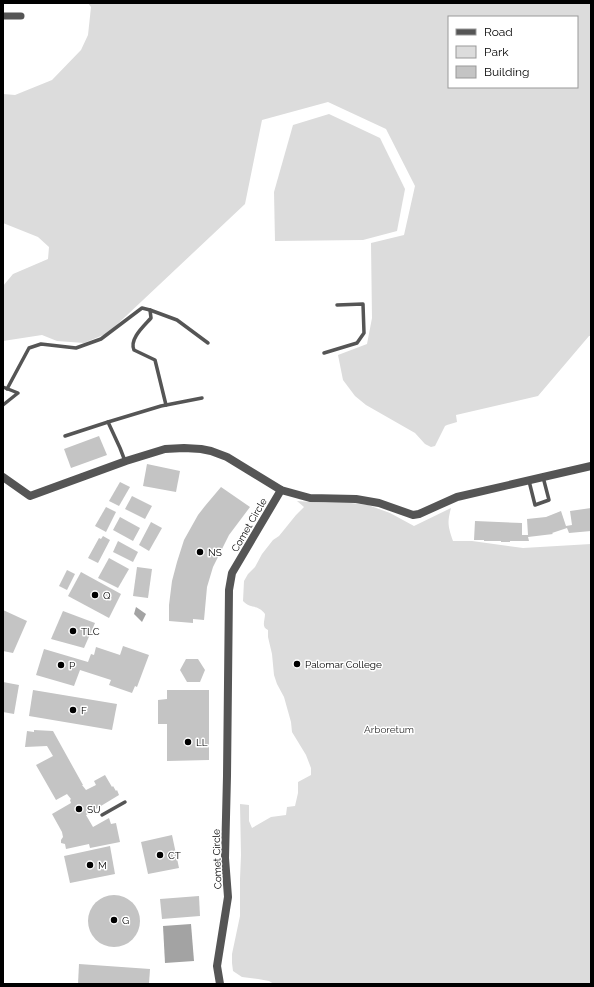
<svg xmlns="http://www.w3.org/2000/svg" width="594" height="987" viewBox="0 0 594 987" font-family="Raleway,sans-serif">
<style>
.green{fill:#dcdcdc;fill-rule:evenodd}
.water{fill:#a3a3a3}
.building{fill:#c4c4c4}
.lines{fill:none;stroke-linecap:round;stroke-linejoin:round}
.service{stroke:#555;stroke-width:3.5}
.minor{stroke:#555;stroke-width:7}
.tertiary{stroke:#555;stroke-width:8}
.poi-dot{fill:#000;stroke:#fff;stroke-width:1.5}
.labels{text-anchor:middle;dominant-baseline:central;stroke-width:3;stroke-linejoin:round;paint-order:stroke}
.street-label{font-size:10px;fill:#000;stroke:#fff}
.poi-label{font-size:10px;fill:#000;stroke:#fff;text-anchor:start}
.park-label{font-size:10px;fill:#333;stroke:#fff}
</style>
<rect width="100%" height="100%" fill="#fff"/>
<!-- green -->
<g class="green">
<path d="M88,3H591V336H589L538,396L456,415L457,422L447,425L445,426L435,446L431,447L425,444L415,433L366,405L355,396L343,380L338,355L367,344L372,318L371,243L404,235L415,186L386,129L328,102L262,120L245,204L108,333L84,343L57,341L42,335L3,341V286L13,274L48,259L49,247L38,237L3,223V94L15,95L52,80L81,50L88,35L91,7ZM449,17H577V87H449Z"/>
<path d="M329,114L380,138L405,189L397,231L363,240L275,241L274,192L293,125Z"/>
<path d="M297,501L325,503H351L368,505L390,513L414,526L451,508C447,523 448,526 453,541H472L523,548L591,544V984H274L269,981L258,979L242,977L233,971L232,963V954L240,916V879L241,855L240,804L249,805V821L252,828L271,817L286,815L287,807L295,806L298,793V782L311,775V768L306,755L292,732L291,722L284,697L277,684L274,675L272,654L268,637V630C261,627 265,621 265,614C258,604 250,609 243,601L244,581L248,574L255,567L262,554L273,540L279,536L296,515L304,507Z"/>
</g>
<!-- water -->
<g class="water">
<path d="M136,607L146,614L142,622L134,614Z"/>
<path d="M191,924L194,961L165,963L163,926Z"/>
</g>
<!-- building -->
<g class="building">
<path d="M99,436L107,455L71,468L64,449Z"/>
<path d="M147,464L180,471L176,492L143,486Z"/>
<path d="M120,482L130,487L119,506L109,501Z"/>
<path d="M221,487L250,507L229,535L213,567L207,587L204,620L193,619V623L169,621V605L172,581L177,562L184,540L198,515L205,506Z"/>
<path d="M132,496L152,506L145,519L125,509Z"/>
<path d="M106,507L116,512L106,532L95,526Z"/>
<path d="M591,508V531L569,533L567,528L552,533L553,534L528,537L529,541H510V542H501V541H484V540H474L475,521L522,523V535H528L527,519L546,517L561,511L566,526L572,525L570,511Z"/>
<path d="M120,517L140,528L133,541L113,530Z"/>
<path d="M151,522L162,528L149,551L139,545Z"/>
<path d="M103,536L110,540L98,563L88,558L99,538L101,539Z"/>
<path d="M118,541L138,552L133,562L113,552Z"/>
<path d="M109,558L129,569L118,588L98,578Z"/>
<path d="M137,567L152,569L148,598L133,596Z"/>
<path d="M67,570L75,574L67,590L59,586Z"/>
<path d="M81,572L121,594L109,618L68,596Z"/>
<path d="M3,610L27,621L13,653L3,651Z"/>
<path d="M63,611L95,623L84,648L51,639Z"/>
<path d="M123,646L149,655L137,687L135,686L132,693L109,685L111,680L80,670L74,686L36,675L44,649L88,662L91,654L94,655L96,647L120,655Z"/>
<path d="M186,659H198L205,670L200,682H187L180,670Z"/>
<path d="M3,682L19,685L14,714L3,712Z"/>
<path d="M33,690L117,704L112,730L29,716Z"/>
<path d="M167,690H209V760L167,761V724H158V700L167,699Z"/>
<path d="M34,730L53,731L83,785H82L86,790L96,785L94,781L105,775L112,787L113,786L116,791L117,790L119,795L86,815L93,827L109,818L111,824L116,823L120,842L90,848L89,844L66,849L65,844L61,843V840L63,837L62,832L52,814L71,803L70,800L71,799L67,794L56,800L36,765L53,756L47,746L25,747L27,731L34,732Z"/>
<path d="M172,835L179,868L148,874L141,842Z"/>
<path d="M110,846L115,874L70,883L64,856Z"/>
<circle cx="114" cy="921" r="26"/>
<path d="M199,896L200,916L162,919L160,899Z"/>
<path d="M79,964L150,969L149,984H78Z"/>
</g>
<g class="lines">
<!-- service -->
<g class="service">
<path d="M150,310L177,320L208,343"/>
<path d="M324,353L357,343L364,333L363,304L337,305"/>
<path d="M3,387L18,393L3,405"/>
<path d="M7,389L29,348L41,344L76,348L101,339L142,308L150,310L151,318C144,326 129,339 134,350L155,360L166,405"/>
<path d="M108,422L161,406L202,398"/>
<path d="M65,436L108,422L120,448L125,461"/>
<path d="M529,481L535,505L549,500L543,477"/>
<path d="M102,815L125,802"/>
</g>
<!-- minor -->
<path class="minor" d="M3,16H21"/>
<!-- tertiary -->
<g class="tertiary">
<path d="M3,477L30,496L126,461L165,449L184,448L201,449L211,451L227,457L281,490L310,498L356,499L379,503L413,515L419,514L457,497L591,466"/>
<path d="M220,984L217,966L228,897L225,858L227,776L229,590L232,573L281,490"/>
</g>
</g>
<!-- markers -->
<g class="poi-dot">
<circle cx="200" cy="552" r="4"/>
<circle cx="95" cy="595" r="4"/>
<circle cx="73" cy="631" r="4"/>
<circle cx="297" cy="664" r="4"/>
<circle cx="61" cy="665" r="4"/>
<circle cx="73" cy="710" r="4"/>
<circle cx="188" cy="742" r="4"/>
<circle cx="79" cy="809" r="4"/>
<circle cx="160" cy="855" r="4"/>
<circle cx="90" cy="865" r="4"/>
<circle cx="114" cy="920" r="4"/>
</g>
<g class="labels">
<!-- street labels -->
<g class="street-label">
<text transform="translate(249 525) rotate(-60)">Comet Circle</text>
<text transform="translate(217 859) rotate(-92)">Comet Circle</text>
</g>
<!-- poi labels -->
<g class="poi-label">
<text x="208" y="552">NS</text>
<text x="103" y="595">Q</text>
<text x="81" y="631">TLC</text>
<text x="305" y="664">Palomar College</text>
<text x="69" y="665">P</text>
<text x="81" y="710">F</text>
<text x="196" y="742">LL</text>
<text x="87" y="809">SU</text>
<text x="168" y="855">CT</text>
<text x="98" y="865">M</text>
<text x="122" y="920">G</text>
</g>
<!-- park labels -->
<g class="park-label">
<text x="389" y="729">Arboretum</text>
</g>
</g>
<!-- border -->
<rect width="594" height="987" fill="none" stroke="#000000" stroke-width="8"/>
<!-- legend -->
<rect x="448" y="16" width="130" height="72" fill="#ffffff" stroke="#999999"/>
<rect x="456" y="29" width="20" height="6" fill="#555555" stroke="#999999"/>
<text x="484" y="36" font-size="12" fill="#000000">Road</text>
<rect x="456" y="46" width="20" height="12" fill="#dcdcdc" stroke="#999999"/>
<text x="484" y="56" font-size="12" fill="#000000">Park</text>
<rect x="456" y="66" width="20" height="12" fill="#c4c4c4" stroke="#999999"/>
<text x="484" y="76" font-size="12" fill="#000000">Building</text>
</svg>
